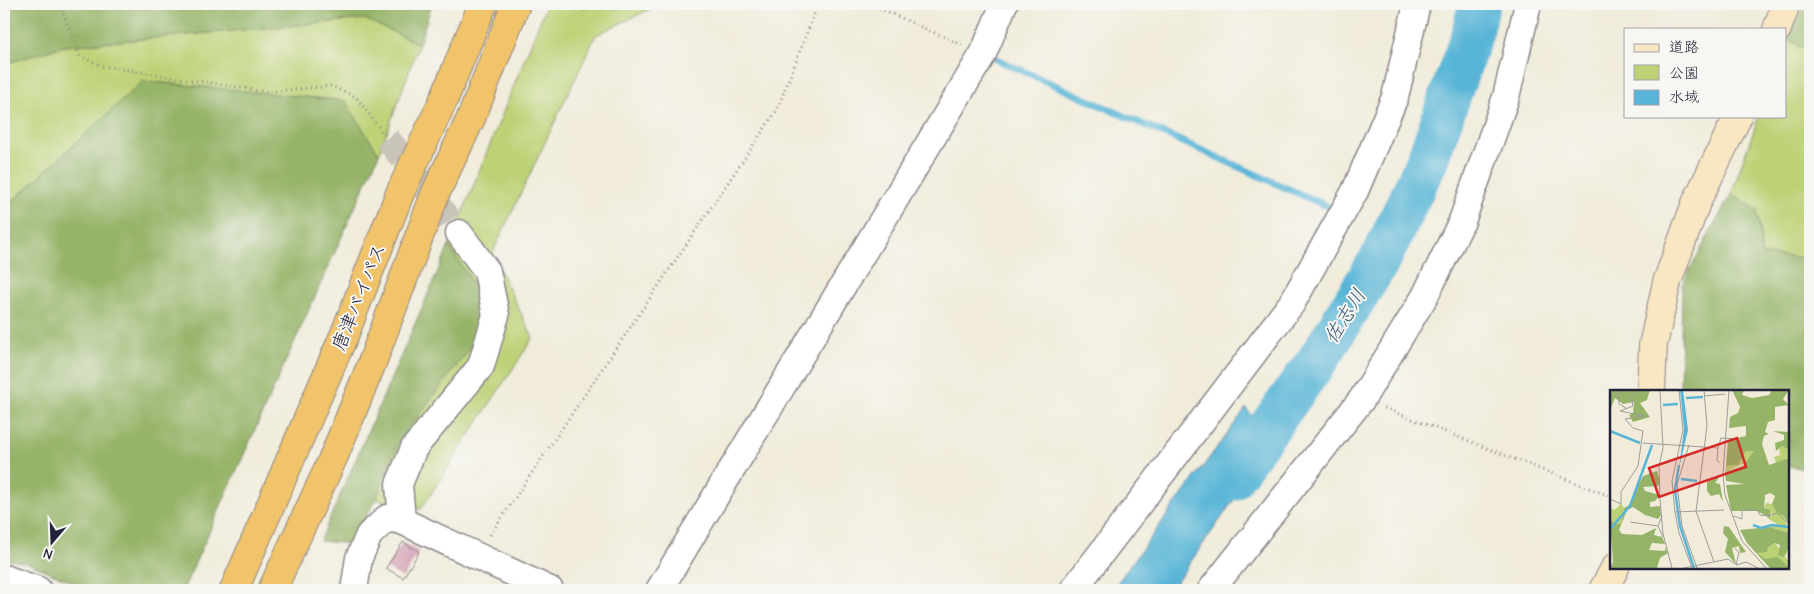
<svg xmlns="http://www.w3.org/2000/svg" width="1814" height="594" viewBox="0 0 1814 594" font-family="'Comic Neue','Klee One',sans-serif">
<style>
.green{fill:#bdd276;stroke:#707a58}
.forest{fill:#96b467;stroke:#5c6b51}
.water{fill:#59b5d7;stroke:#3e6c89}
.lines{fill:none;stroke-linecap:round;stroke-linejoin:round}
.stream{stroke:#59b5d7;stroke-width:7}
.river{stroke:#59b5d7;stroke-width:42}
.building{fill:#ce90a8}
.street-tunnel{stroke:#c8c4ba;stroke-width:26;stroke-dasharray:26 13;stroke-linecap:butt}
.street-casing{stroke:#8a878a;stroke-width:29}
.secondary-casing{stroke:#8a878a;stroke-width:30}
.highway-casing{stroke:#8a878a;stroke-width:30}
.path{stroke:#8a878a;stroke-width:3;stroke-dasharray:1 4;stroke-linecap:butt}
.street{stroke:#fff;stroke-width:26}
.secondary{stroke:#f9e7c3;stroke-width:28}
.highway{stroke:#f1c36a;stroke-width:28}
.labels{text-anchor:middle;dominant-baseline:central;stroke-width:4;stroke-linejoin:round;paint-order:stroke}
.street-label{font-size:19px;fill:#22223b;stroke:#f6f6f2}
.water-label{font-size:20px;font-style:italic;fill:#355572;stroke:#f6f6f2}
.inset-river{fill:none;stroke:#59b5d7;stroke-width:2.5}
.inset-road{fill:none;stroke:#9e9b9a;stroke-width:1}
.view{fill:#d62828;fill-opacity:0.15;stroke:#d62828;stroke-width:2.5}
.inset-edge{fill:none;stroke:#22223b;stroke-width:2.5}
</style>
<rect width="100%" height="100%" fill="#f6f6f2"/>
<filter id="ink" filterUnits="userSpaceOnUse"><feTurbulence type="fractalNoise" baseFrequency=".02" numOctaves="2"/><feDisplacementMap in="SourceGraphic" scale="10" xChannelSelector="R" yChannelSelector="G"/><feConvolveMatrix kernelMatrix="1 2 1 2 8 2 1 2 1" color-interpolation-filters="sRGB"/></filter>
<filter id="wash" filterUnits="userSpaceOnUse"><feTurbulence type="fractalNoise" baseFrequency=".0096" numOctaves="4" result="noise"/><feDisplacementMap in="SourceGraphic" scale="20" xChannelSelector="R" yChannelSelector="G"/><feGaussianBlur stdDeviation="1.12" result="paint"/><feColorMatrix in="noise" values="0 0 0 0 0 0 0 0 0 0 0 0 0 0 0 0 0 1.4 0 .05"/><feComposite in="paint" operator="in"/></filter>
<g filter="url(#wash)">
<rect width="100%" height="100%" fill="#f1ecda"/>
<!-- green -->
<g class="green">
<path d="M636,4H661L596,35L492,254L533,338L421,509L376,499L398,442L477,339L479,293L449,246L546,6L631,8Z"/>
<path d="M365,19L419,44L379,154L345,101L144,81L4,209V64L64,46Z"/>
<path d="M1787,38L1810,53V258L1762,255L1757,210L1731,194L1759,116H1785V43Z"/>
</g>
<!-- forest -->
<g class="forest">
<path d="M4,4H432L419,44L365,19L64,46L4,64Z"/>
<path d="M548,4H636L631,8L546,6Z"/>
<path d="M1807,4H1810V53L1787,38Z"/>
<path d="M143,81L345,101L379,154L183,590H91L28,563L4,559V209Z"/>
<path d="M1731,194L1757,210L1762,255L1810,258V470L1788,466V392L1680,391L1682,284Z"/>
<path d="M449,246L479,293L477,339L398,442L376,499L351,544L320,541Z"/>
</g>
<!-- water -->
<path class="water" d="M1246,408L1274,443L1171,590H1112Z"/>
<g class="lines">
<!-- stream -->
<path class="stream" d="M996,59L1329,207"/>
<!-- river -->
<path class="river" d="M1231,480L1319,358L1382,256L1427,161L1473,31L1479,4"/>
</g>
<g id="blocks">
<!-- building -->
<path class="building" d="M403,542L419,552L403,578L386,568Z"/>
</g>
</g>
<g filter="url(#ink)">
<use href="#blocks" fill-opacity="0" stroke="#8a878a" stroke-width="1"/>
<g class="lines">
<!-- street-tunnel -->
<path class="street-tunnel" d="M387,138L459,233"/>
<!-- street casing -->
<g class="street-casing">
<g id="street">
<path d="M402,521L399,484L414,448L481,366L496,315L487,271L459,233"/>
<path d="M4,578L38,590"/>
<path d="M354,590L359,558L369,535L387,518L402,521L550,590"/>
<path d="M659,590L983,54L1004,4"/>
<path d="M1073,590L1292,303L1355,191L1395,97L1417,4"/>
<path d="M1211,590L1362,399L1425,296L1462,221L1506,97L1528,4"/>
</g>
</g>
<!-- secondary casing -->
<g class="secondary-casing">
<g id="secondary">
<path d="M1777,29L1786,4"/>
<path d="M1651,392L1653,345L1667,282L1696,203L1738,116"/>
<path d="M1603,590L1615,568"/>
</g>
</g>
<!-- highway casing -->
<g class="highway-casing">
<g id="highway">
<path d="M234,590L345,333L400,193L443,101L483,4"/>
<path d="M272,590L334,456L372,363L435,194L472,116L516,4"/>
</g>
</g>
<!-- path -->
<g class="path">
<path d="M60,4L80,56L102,66L267,92L331,86L356,97L387,138"/>
<path d="M870,4L962,45"/>
<path d="M1384,408L1612,497"/>
<path d="M490,535L777,110L818,4"/>
</g>
<!-- street -->
<use href="#street" class="street"/>
<!-- secondary -->
<use href="#secondary" class="secondary"/>
<!-- highway -->
<use href="#highway" class="highway"/>
</g>
</g>
<g class="labels">
<!-- street labels -->
<g class="street-label">
<text transform="translate(359 297) rotate(-68)">唐津バイパス</text>
</g>
<!-- water labels -->
<g class="water-label">
<text transform="translate(1345 316) rotate(-58)">佐志川</text>
</g>
</g>
<!-- overview -->
<g transform="translate(1610 390)">
<rect width="179" height="179" fill="#f1ecda"/>
<path d="M172,56L179,60V68L166,73L164,67L170,65L169,57ZM142,59L144,61L139,71L115,82L116,76L128,75L136,61ZM11,113L14,118L11,134H5L0,129V118L5,120ZM156,113L162,114L174,126L179,143L160,137L167,134L157,128L162,126L161,120L154,118ZM165,153L170,159L179,158L175,167L179,171L178,178L170,170L156,169L147,163Z" fill="#bdd276"/>
<path d="M0,0H40L37,10L30,13L40,27L23,32L19,25L23,23L24,12L13,14L5,8L0,20ZM122,0H134L132,5L142,8L159,5L162,0H179L173,9L179,15L165,17V30L158,32L155,42L159,44L154,46L152,54L159,75L179,68V136L174,126L167,123L162,114L165,106L160,103L155,105L154,118L161,120L160,128L147,121H121L116,95L135,94L116,91L115,82L133,76L144,61H136L128,75L116,76L118,50L136,46V36L119,38L120,27L128,23L130,17ZM163,41L179,42V60L172,56L166,61L165,53L174,50V45ZM47,81L50,91L48,96L33,97L35,101L50,105L45,111L40,112V117L50,116L51,125L48,129L35,125L23,117L17,120L9,140L12,144L32,145L46,138L44,145L52,147L55,154L42,153L39,160L55,161V157L58,163L50,168L47,178H0L3,172L0,129L5,134H11L14,118L19,115L33,86ZM110,86L105,93L110,94L113,112L109,104L101,106L97,101V92ZM114,136L119,137L136,162L130,163L129,156L122,158L126,174L115,162L118,149L113,143ZM160,137L179,143V158L173,167L168,165L170,155L165,153L158,157L157,162L147,163L156,169L168,167L179,178H160L137,153L130,140Z" fill="#96b467"/>
<path d="M70,0H73L78,40L69,78L74,39Z" fill="#59b5d7"/>
<path class="inset-river" d="M76,8L93,7M53,15L68,14M0,41L30,53M69,75L65,100L70,136L84,178M71,89L87,91M143,135L151,138L162,135L179,137M0,139L20,116L42,55"/>
<path class="inset-road" d="M50,0L53,58L49,76L50,109L53,144L62,178M69,0L73,40L62,91L65,122L114,120M94,0L97,36L86,121L104,172M119,0L113,84L115,105L132,151L156,178M0,6L8,4L9,14L16,18M94,6L115,4M33,53L108,58L111,48L129,49M79,55L67,95L72,136L87,178M108,58L107,70L110,73M0,109L11,114V102L28,76L33,41L23,38L15,29L35,26L10,21L23,16L21,6L30,0M65,122L69,143L82,178M52,126L48,136L53,147M124,126L132,129V120H147L150,125L158,126L167,123L179,134M20,132L48,136M125,158L129,163L126,175M74,178L118,169L127,175L136,172L148,178"/>
<path class="view" d="M127,48L136,77L49,107L39,78Z"/>
<rect width="179" height="179" class="inset-edge"/>
</g>
<!-- margin -->
<rect width="1814" height="594" fill="none" stroke="#f6f6f2" stroke-width="20"/>
<!-- legend -->
<rect x="1624" y="28" width="162" height="90" fill="#f6f6f2" stroke="#a1a1a9"/>
<rect x="1634" y="44" width="25" height="8" fill="#f9e7c3" stroke="#a1a1a9"/>
<text x="1669" y="52" font-size="15" fill="#22223b">道路</text>
<rect x="1634" y="65" width="25" height="15" fill="#bdd276" stroke="#a1a1a9"/>
<text x="1669" y="78" font-size="15" fill="#22223b">公園</text>
<rect x="1634" y="90" width="25" height="15" fill="#59b5d7" stroke="#a1a1a9"/>
<text x="1669" y="102" font-size="15" fill="#22223b">水域</text>
<!-- north arrow -->
<g transform="translate(52 542) rotate(199)" stroke="#f6f6f2" stroke-width="4" paint-order="stroke">
<path d="M0-4L9 19L0 12L-9 19Z" fill="#22223b"/>
<text y="-8" font-size="14" font-weight="bold" text-anchor="middle" fill="#22223b">N</text>
</g>
</svg>
